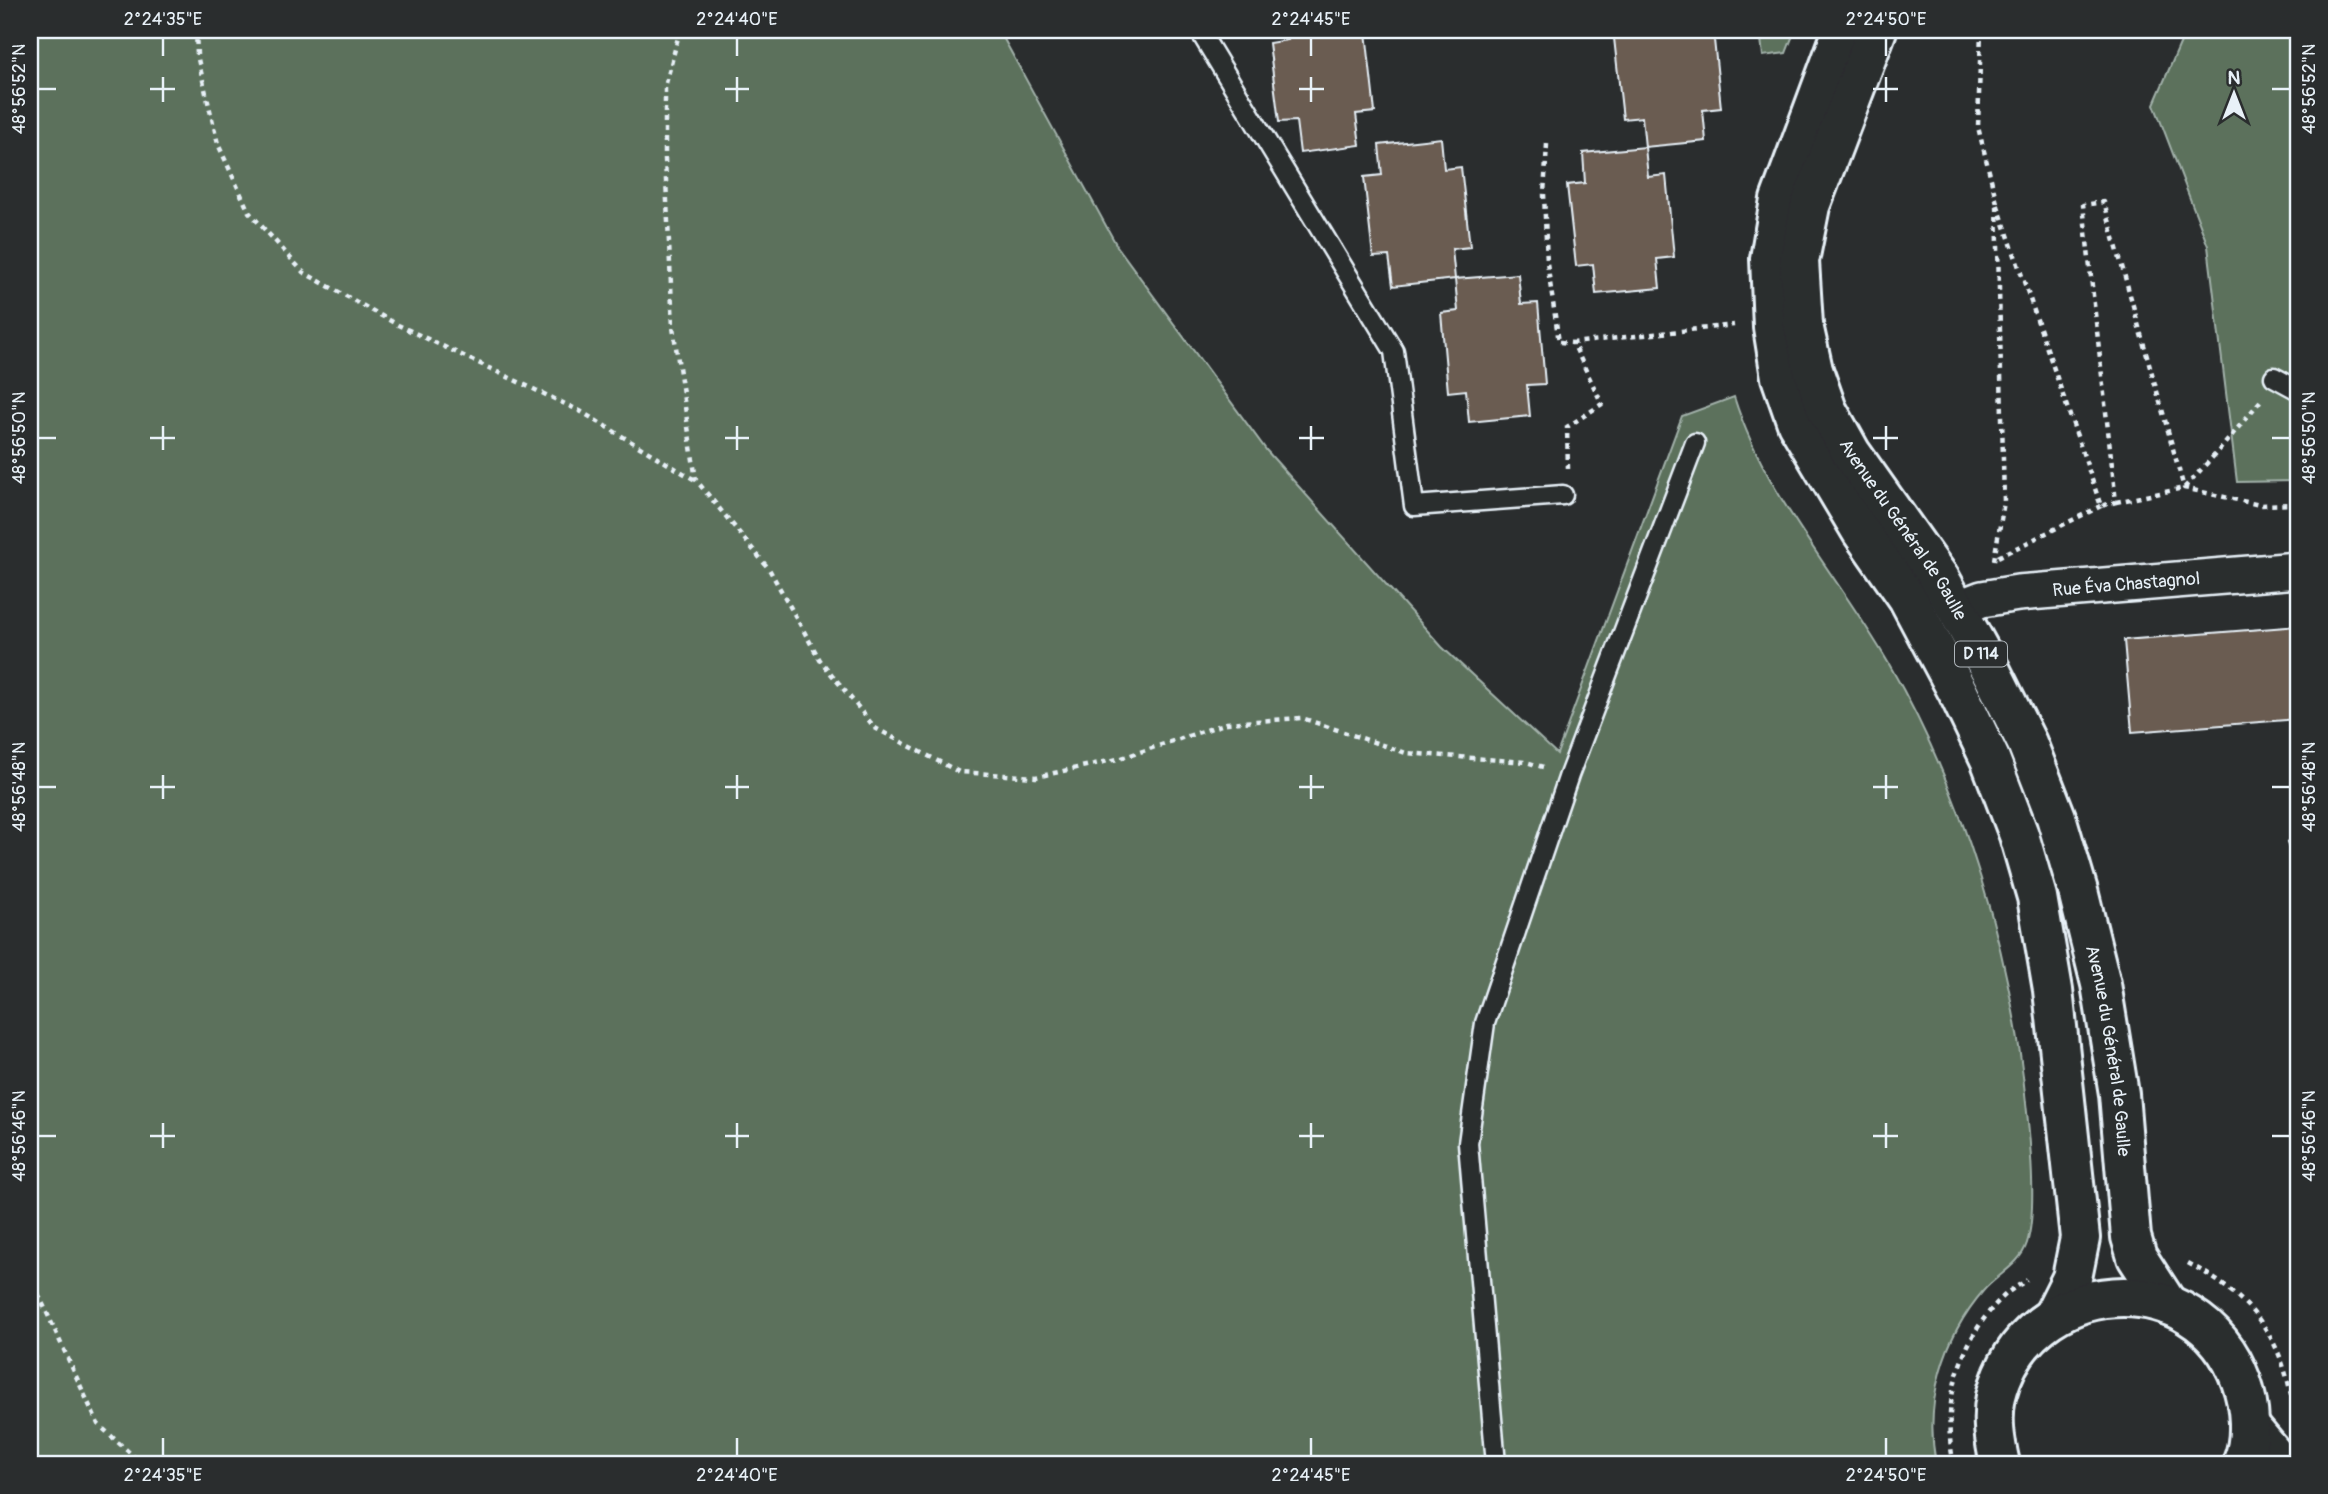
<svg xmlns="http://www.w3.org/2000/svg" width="2328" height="1494" viewBox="0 0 2328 1494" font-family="Pangolin,sans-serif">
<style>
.green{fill:#5b715c;stroke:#a2b1aa;stroke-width:2}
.building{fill:#6a5c51;stroke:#e8f1f8;stroke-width:2}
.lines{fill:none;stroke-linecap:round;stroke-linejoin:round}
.lane-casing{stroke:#e8f1f8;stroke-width:23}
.street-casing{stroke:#e8f1f8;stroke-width:40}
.primary-casing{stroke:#e8f1f8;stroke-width:44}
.path{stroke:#e8f1f8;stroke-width:4.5;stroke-dasharray:5 5;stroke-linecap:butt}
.lane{stroke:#2a2d2e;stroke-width:18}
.street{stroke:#2a2d2e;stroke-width:35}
.primary{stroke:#2a2d2e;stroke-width:38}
.ticks{fill:none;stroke:#e8f1f8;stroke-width:2.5}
.labels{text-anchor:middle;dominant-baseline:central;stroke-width:7;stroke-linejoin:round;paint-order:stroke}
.shield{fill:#2a2d2e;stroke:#afb6bb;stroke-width:2}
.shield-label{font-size:16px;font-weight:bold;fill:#e8f1f8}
.street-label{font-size:18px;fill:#e8f1f8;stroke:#2a2d2e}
.neatline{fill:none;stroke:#e8f1f8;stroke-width:2.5}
.ticks-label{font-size:18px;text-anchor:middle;fill:#e8f1f8}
</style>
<rect width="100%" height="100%" fill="#2a2d2e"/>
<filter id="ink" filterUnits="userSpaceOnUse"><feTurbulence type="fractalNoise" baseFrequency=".0143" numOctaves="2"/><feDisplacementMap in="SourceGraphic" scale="14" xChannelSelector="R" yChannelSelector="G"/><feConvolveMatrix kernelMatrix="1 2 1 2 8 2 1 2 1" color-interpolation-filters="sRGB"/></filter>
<g filter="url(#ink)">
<!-- green -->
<g class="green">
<path d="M30,30H999L1117,246L1267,451L1442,647L1557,754L1682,416L1734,397C1765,496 1838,575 1889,664C1965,796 2011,953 2026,1103C2030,1138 2037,1211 2027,1243C2020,1265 1998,1274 1984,1290C1943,1337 1924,1403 1936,1464H30Z"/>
<path d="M1760,30H1795L1786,53L1763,56Z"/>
<path d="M2186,30H2298V481L2237,482L2208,246L2154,104Z"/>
</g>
<!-- building -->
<g class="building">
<path d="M1286,30H1350V34L1366,32L1375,112L1356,114L1360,145L1300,153L1296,121L1279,122L1269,43L1288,40Z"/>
<path d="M1632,30H1713L1721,108L1703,110L1706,141L1645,147L1642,117L1623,119L1614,38L1633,36Z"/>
<path d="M1441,138L1444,169L1461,167L1470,247L1452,249L1455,279L1393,286L1389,256L1373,257L1364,177L1382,175L1379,145Z"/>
<path d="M1645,147L1648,177L1666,175L1674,257L1657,259L1660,288L1596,294L1593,264L1576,266L1567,185L1585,183L1583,153Z"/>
<path d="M1518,274L1521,304L1538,303L1545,384L1527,385L1530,416L1469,422L1466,390L1448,392L1441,313L1458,311L1455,279Z"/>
<path d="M2298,626V719L2132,732L2124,640Z"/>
<path d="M2298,837V871L2287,842Z"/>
</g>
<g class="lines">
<!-- lane casing -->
<g class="lane-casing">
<g id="lane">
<path d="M1199,30L1394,351L1414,506L1563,495"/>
<path d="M2274,377L2298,390"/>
<path d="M1496,1464L1468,1143L1485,1023L1569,775L1695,443"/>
</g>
</g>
<!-- street casing -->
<g class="street-casing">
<g id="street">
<path id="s1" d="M1956,609L1982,599L2018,593L2298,570"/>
</g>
</g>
<!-- primary casing -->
<g class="primary-casing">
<g id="primary">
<path d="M1843,30L1780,200L1770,259L1773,327L1781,377L1797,423L1862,532L1908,598L1958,692L1990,759L2019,835L2037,897L2053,990L2080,1238L2072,1278L2053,1316"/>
<path id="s2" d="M1877,30L1810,206L1799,261L1803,325L1813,370L1827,410L1851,453L1940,579L1992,673L2027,743L2056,817L2078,891L2101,984L2119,1094L2131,1237L2137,1257L2168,1305"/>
<path d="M2249,1426L2281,1464"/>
<path d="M2000,1464C1995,1442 1991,1419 1996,1396C2027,1273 2198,1261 2241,1381C2250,1406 2253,1439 2242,1464"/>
</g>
</g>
<!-- path -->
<g class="path">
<path d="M196,30L197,55L218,144L249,212L303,272L398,325L580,411L695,480"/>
<path d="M680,30L665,87V159L673,327L696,480L769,569L820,660L875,728L959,772L1036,777L1122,758L1227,723L1302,718L1406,753L1526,762L1543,767"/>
<path d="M1981,30L1978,127L1997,203"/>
<path d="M1547,144L1544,194L1547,263L1559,342L1573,343"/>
<path d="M1568,469L1567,427L1602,404L1573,343L1734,325"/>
<path d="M2116,502L2184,488L2222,447L2262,399"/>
<path d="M1998,557L2101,506"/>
<path d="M1994,560L2004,502L1997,203L2101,506L2116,502L2083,205L2104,202L2184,488L2260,505L2298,504"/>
<path d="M2188,1263C2257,1300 2286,1343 2295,1421"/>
<path d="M30,1276L98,1424L142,1464"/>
<path d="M1954,1464C1940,1406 1960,1336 2005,1295C2011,1289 2020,1285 2027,1280"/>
</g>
<!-- lane -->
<use href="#lane" class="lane"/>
<!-- street -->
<use href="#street" class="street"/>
<!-- primary -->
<use href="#primary" class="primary"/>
</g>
</g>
<!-- ticks -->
<path class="ticks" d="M163,38V56M737,38V56M1311,38V56M1886,38V56M163,77V102M737,77V102M1311,77V102M1886,77V102M38,89H56M150,89H175M725,89H749M1299,89H1324M1873,89H1898M2272,89H2290M163,426V450M737,426V450M1311,426V450M1886,426V450M38,438H56M150,438H175M725,438H749M1299,438H1324M1873,438H1898M2272,438H2290M163,775V799M737,775V799M1311,775V799M1886,775V799M38,787H56M150,787H175M725,787H749M1299,787H1324M1873,787H1898M2272,787H2290M163,1123V1148M737,1123V1148M1311,1123V1148M1886,1123V1148M38,1136H56M150,1136H175M725,1136H749M1299,1136H1324M1873,1136H1898M2272,1136H2290M163,1438V1456M737,1438V1456M1311,1438V1456M1886,1438V1456"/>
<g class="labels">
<!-- shield labels -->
<rect class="shield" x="1955" y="641.5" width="52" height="25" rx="5"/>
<g class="shield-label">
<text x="1981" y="654">D 114</text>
</g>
<!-- street labels -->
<g class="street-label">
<text stroke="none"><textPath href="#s2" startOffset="539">Avenue du Général de Gaulle</textPath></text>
<text stroke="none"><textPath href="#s1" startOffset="173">Rue Éva Chastagnol</textPath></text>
<text stroke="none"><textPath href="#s2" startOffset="1106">Avenue du Général de Gaulle</textPath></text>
</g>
</g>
<!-- margin -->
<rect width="2328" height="1494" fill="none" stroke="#2a2d2e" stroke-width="77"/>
<!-- north arrow -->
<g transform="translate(2234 94)" stroke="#2a2d2e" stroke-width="5" paint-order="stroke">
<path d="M0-5L12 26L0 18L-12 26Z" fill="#e8f1f8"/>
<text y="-10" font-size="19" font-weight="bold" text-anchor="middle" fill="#e8f1f8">N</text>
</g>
<rect x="38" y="38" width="2252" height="1418" class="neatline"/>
<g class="ticks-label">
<text x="163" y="25">2°24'35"E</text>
<text x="737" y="25">2°24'40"E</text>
<text x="1311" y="25">2°24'45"E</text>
<text x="1886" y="25">2°24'50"E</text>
<text transform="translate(19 89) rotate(-90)" y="6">48°56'52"N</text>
<text transform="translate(2309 89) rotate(-90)" y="6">48°56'52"N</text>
<text transform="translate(19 438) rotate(-90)" y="6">48°56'50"N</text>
<text transform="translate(2309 438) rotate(-90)" y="6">48°56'50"N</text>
<text transform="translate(19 787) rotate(-90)" y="6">48°56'48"N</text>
<text transform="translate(2309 787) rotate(-90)" y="6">48°56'48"N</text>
<text transform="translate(19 1136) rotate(-90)" y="6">48°56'46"N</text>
<text transform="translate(2309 1136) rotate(-90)" y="6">48°56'46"N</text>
<text x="163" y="1481">2°24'35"E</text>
<text x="737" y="1481">2°24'40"E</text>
<text x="1311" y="1481">2°24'45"E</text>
<text x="1886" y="1481">2°24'50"E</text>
</g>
</svg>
